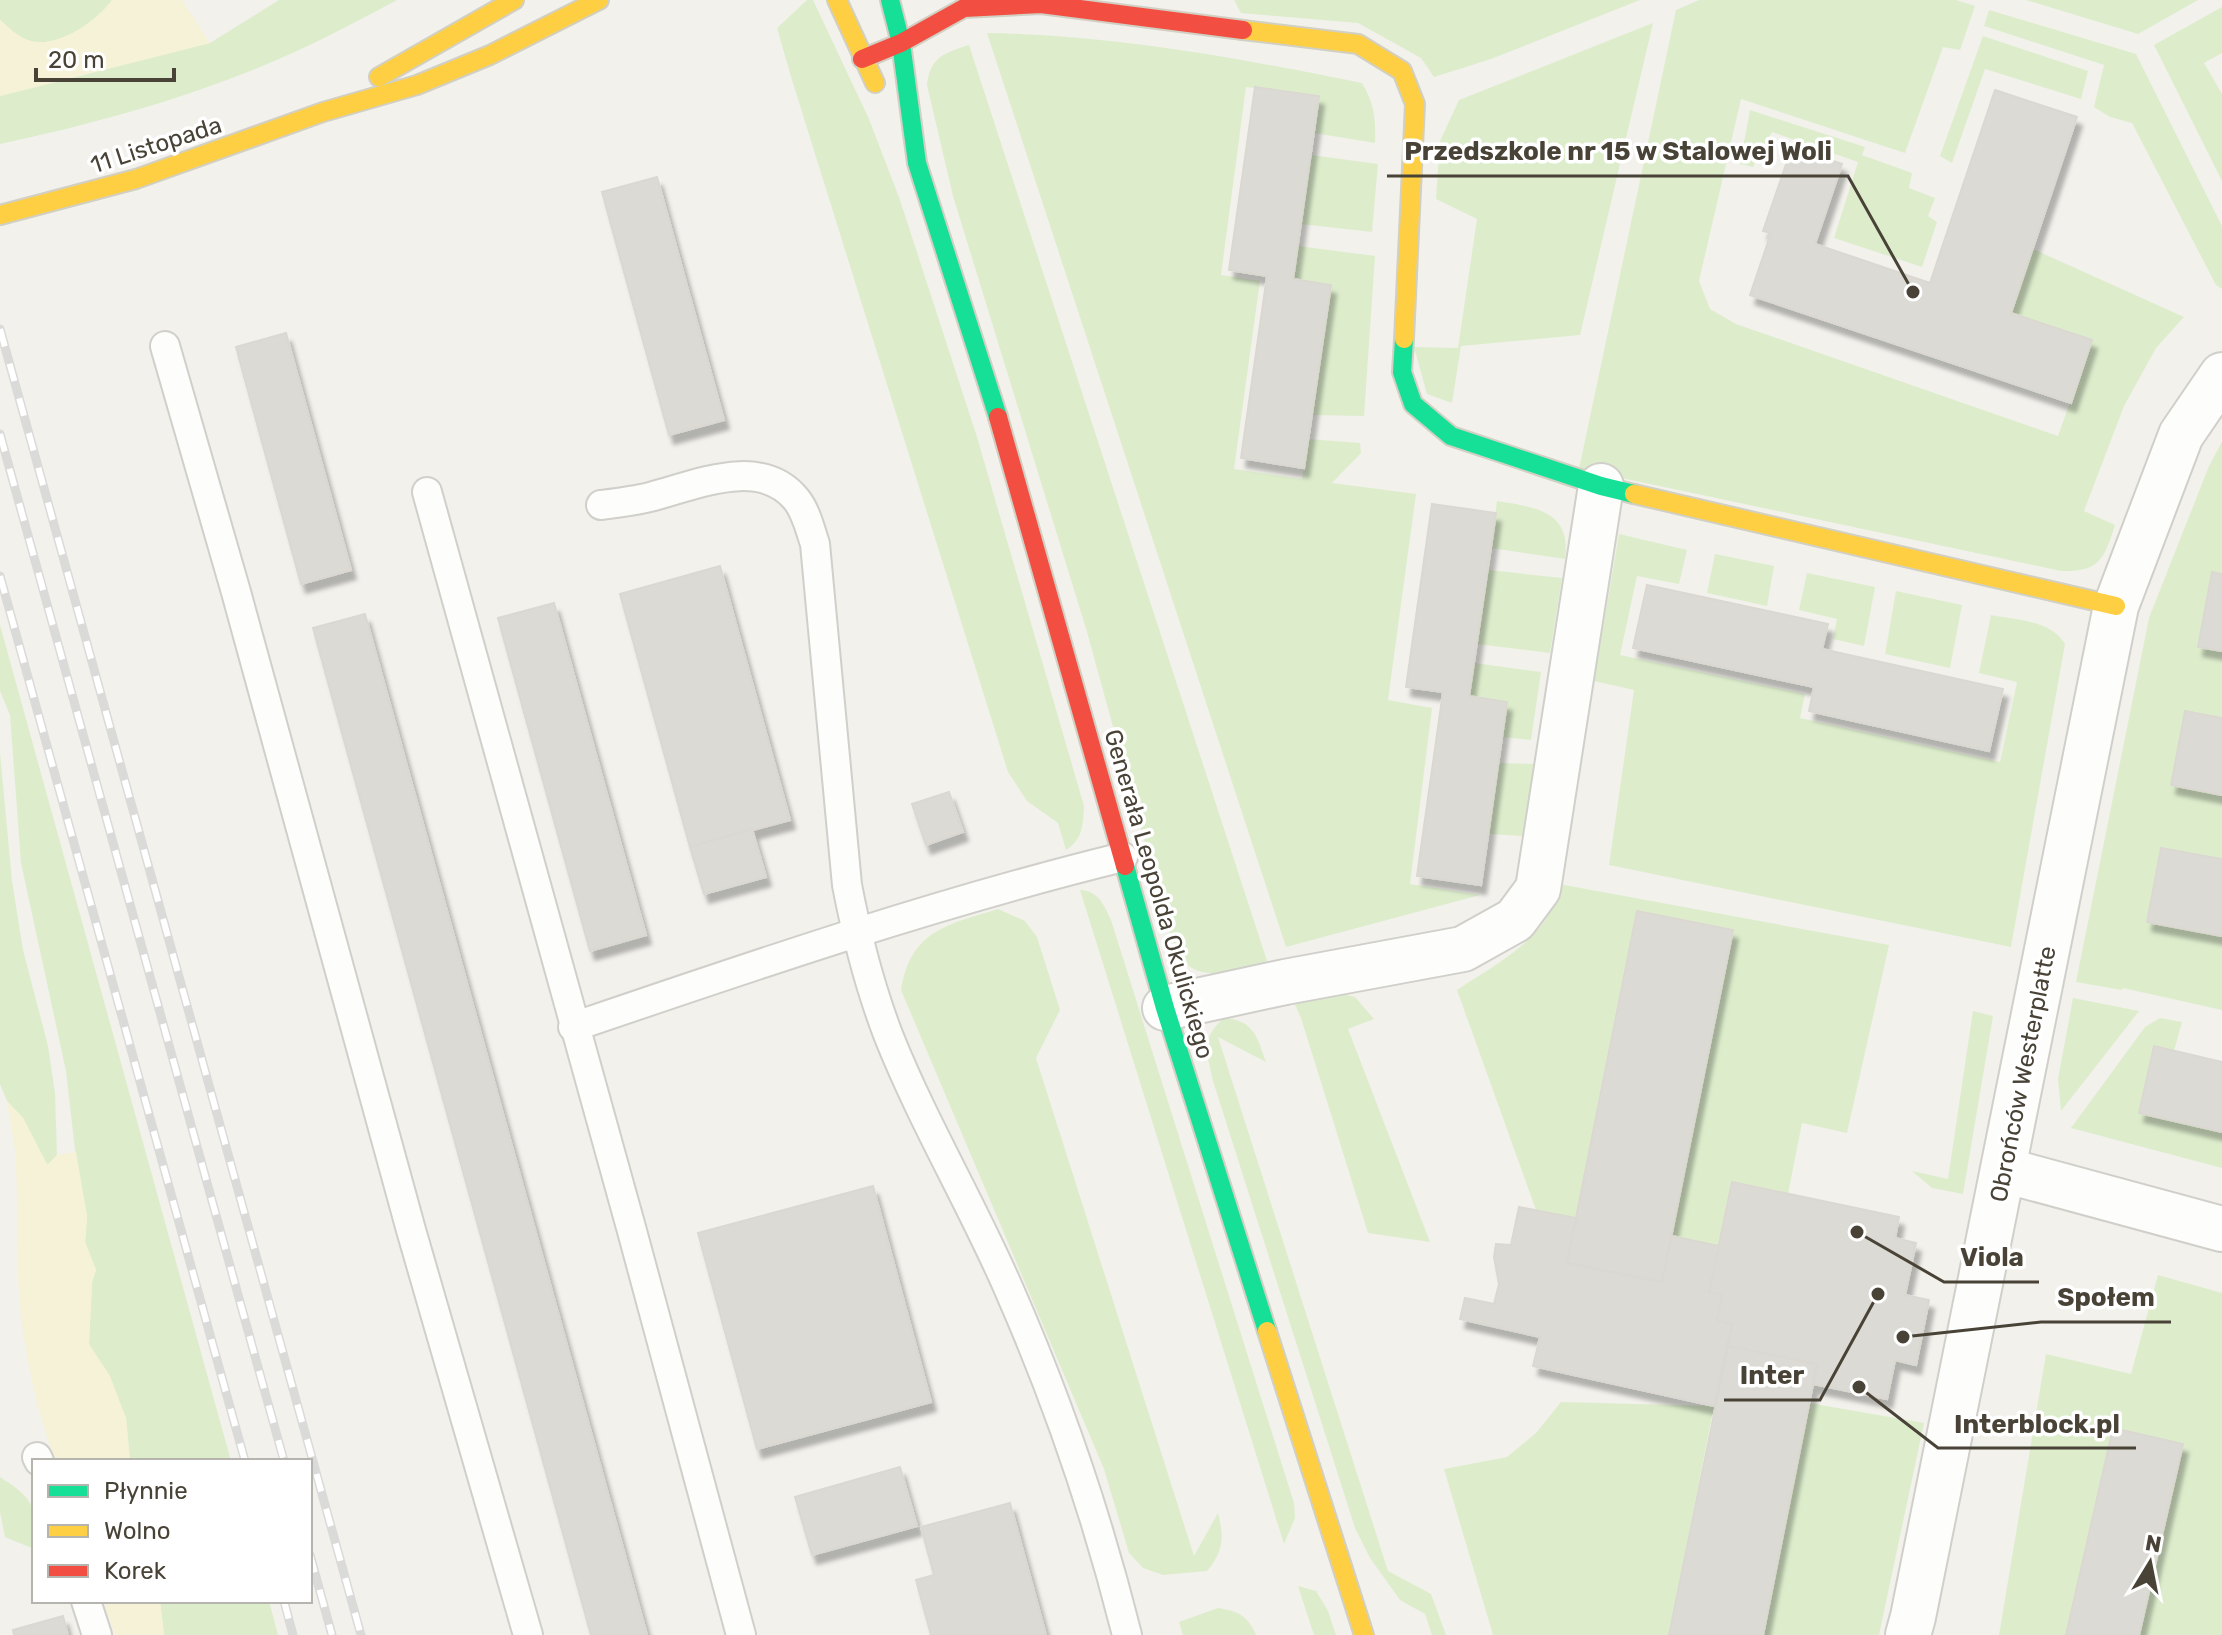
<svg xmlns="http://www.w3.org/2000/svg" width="2222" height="1635" viewBox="0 0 2222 1635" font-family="Rubik,sans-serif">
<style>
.green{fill:#ddedcc}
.sand{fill:#f6f2d7}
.building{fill:#dcdad4;stroke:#dbd8d2;stroke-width:2;filter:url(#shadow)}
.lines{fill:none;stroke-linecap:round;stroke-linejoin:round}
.lane-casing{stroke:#d0cfca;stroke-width:32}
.street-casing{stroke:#d0cfca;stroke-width:48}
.fast-casing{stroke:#d2cfc3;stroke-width:22}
.slow-casing{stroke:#d2cfc3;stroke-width:22}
.jam-casing{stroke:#d2cfc3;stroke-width:22}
.lane{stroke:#fdfdfc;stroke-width:28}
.street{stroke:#fdfdfc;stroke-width:44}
.fast{stroke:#16e098;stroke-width:18}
.slow{stroke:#ffcf43;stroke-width:18}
.jam{stroke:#f24e42;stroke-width:18}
.rail-casing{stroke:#dadad9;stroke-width:9}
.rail{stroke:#fff;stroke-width:6;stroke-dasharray:18;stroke-linecap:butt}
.labels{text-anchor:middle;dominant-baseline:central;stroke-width:7;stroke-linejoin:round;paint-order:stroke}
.street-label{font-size:24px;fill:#494337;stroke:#fff}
.leader{fill:none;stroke:#494337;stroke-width:3}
.callout-dot{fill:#494337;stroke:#fff;stroke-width:3}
.callout-label{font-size:26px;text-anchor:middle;font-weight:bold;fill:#494337;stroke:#fff;stroke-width:7;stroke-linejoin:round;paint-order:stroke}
</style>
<defs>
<filter id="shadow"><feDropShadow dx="5" dy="9" stdDeviation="2" flood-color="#0004"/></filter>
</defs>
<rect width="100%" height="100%" fill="#f2f1ec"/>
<!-- green -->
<g class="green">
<path d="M0,0H112C96,22 54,52 25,39C16,35 8,27 0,20Z"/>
<path d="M279,0H397C365,17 332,35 299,50C204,94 102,122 0,144V96L210,43Z"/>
<path d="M807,0H813L869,119L900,200L977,437L1084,806C1083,825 1083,839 1066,850L1058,823L1027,801L1008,772L792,80L777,28Z"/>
<path d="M1234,0H1640L1491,59L1434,77L1421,58L1358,23L1241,13Z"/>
<path d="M1699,0H1956L1975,6L1960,50L1943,47L1905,153L1741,99L1699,281L1710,309L1736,324L2058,436L2092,340L2011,313L2033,249L2184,317L2156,348L2124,406L2084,511L2115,525C2104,559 2100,572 2061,571L1579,469L1676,10Z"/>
<path d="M2026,0H2198L2138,34Z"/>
<path d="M2222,7V53L2204,63L2222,94V181L2154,45Z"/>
<path d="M1989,10L2136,54L2222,226V289L2216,285L2132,123L2110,117L2094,107L2104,65L1984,26Z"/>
<path d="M1653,23L1580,335L1461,346L1452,403L1427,394L1414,347L1458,348L1477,219L1436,199L1440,141L1459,100Z"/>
<path d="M987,33C1113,35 1239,58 1362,83C1374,103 1376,119 1375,143L1314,133L1319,96L1246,87L1221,275L1260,281L1234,469L1302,479L1308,439L1360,443L1361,453L1332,483L1416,494L1388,700L1432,708L1410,884L1480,895L1286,947Z"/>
<path d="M1983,36L2088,71L2081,99L1985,69L1952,163L1940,156Z"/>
<path d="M969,45L1268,964C1241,969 1200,985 1181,958C1176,951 1173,941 1170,934L1087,632L953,196L927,85C930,57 944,53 969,45Z"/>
<path d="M1750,110L1865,147L1862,155L1912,173L1909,188L1935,198L1928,216L1937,222L1922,267L1834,238L1858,162L1772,132L1753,167L1740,164Z"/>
<path d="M1311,155L1378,164L1372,232L1301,224Z"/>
<path d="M1298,246L1375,256L1364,416L1312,415L1331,285L1293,279Z"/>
<path d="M2222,442V1010L2123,988L2122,990L2076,982L2149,618L2209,466Z"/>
<path d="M1497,501C1535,507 1572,511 1565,559L1491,548Z"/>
<path d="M1619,534L1687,550L1679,584L1637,576L1620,655L1805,694L1800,718L2000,762L2017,682L1979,673L1991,615C2016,620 2051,620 2065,644L2011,947L1609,865L1634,690L1594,681Z"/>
<path d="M1715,554L1774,566L1767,606L1707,593Z"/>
<path d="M1488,570L1562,578L1550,653L1477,644Z"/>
<path d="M1807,573L1875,587L1864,646L1833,639L1837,619L1799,610Z"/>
<path d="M1896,591L1962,605L1950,668L1885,654Z"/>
<path d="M0,625L231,1461H130L126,1418L89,1344L92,1282L96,1270L85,1242L87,1216L77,1167L66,1071L21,863L10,715L0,691Z"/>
<path d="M1474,663L1541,672L1531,740L1502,737L1507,702L1469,696Z"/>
<path d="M0,753L12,881L23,950L48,1046L55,1093L57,1155L48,1166L23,1118L7,1101L0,1084Z"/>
<path d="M1498,763L1537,764L1524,836L1488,834Z"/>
<path d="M1559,884L1889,945L1847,1133L1802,1123L1788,1194L1732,1183L1719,1246L1672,1236L1732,930L1638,911L1576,1218L1536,1210L1457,990C1496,964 1553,936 1559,884Z"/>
<path d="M1080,890C1099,891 1104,905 1111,920L1294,1503L1295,1518L1284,1544Z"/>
<path d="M998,909L1025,921L1037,937L1060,1010L1036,1058L1194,1556L1218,1513C1224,1537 1224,1551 1207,1571L1163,1575L1143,1568L1129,1553L1104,1469L901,990C911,930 947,925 998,909Z"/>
<path d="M1328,991L1355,997L1374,1019L1348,1029L1430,1242L1368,1233L1301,1018L1293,1000Z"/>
<path d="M2073,998L2139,1011L2061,1111L2058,1079Z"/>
<path d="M1973,1011L1993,1016L1963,1194L1932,1188L1912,1171L1948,1179Z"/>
<path d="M1224,1018C1254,1020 1257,1037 1266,1062L1218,1037L1388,1571L1431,1594L1446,1635H1432L1425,1614L1400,1600L1370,1558L1355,1528L1213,1081C1207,1053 1200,1039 1224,1018Z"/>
<path d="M2160,1018L2182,1022L2174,1051L2222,1132V1168L2071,1128L2145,1027Z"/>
<path d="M2158,1275L2222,1293V1635H2139L2183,1444L2113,1429L2066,1635H1999L2046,1354L2131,1374Z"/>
<path d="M1561,1402L1714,1406L1669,1635H1493L1444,1469L1507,1457L1536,1433Z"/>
<path d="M1809,1403L1924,1423L1879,1635H1763Z"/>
<path d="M0,1477C38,1501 34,1507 34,1549L5,1537L0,1512Z"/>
<path d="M1298,1586L1316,1591L1328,1611L1336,1635H1314Z"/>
<path d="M160,1601H269L278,1635H164Z"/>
<path d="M1218,1608C1238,1611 1248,1616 1256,1635H1183L1179,1622Z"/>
</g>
<!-- sand -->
<g class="sand">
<path d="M112,0H182L210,43L0,96V20C8,27 16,35 25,39C54,52 96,22 112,0Z"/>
<path d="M7,1101L23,1118L47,1165L57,1155L76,1152L87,1216L85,1242L96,1270L92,1282L89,1344L110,1376L126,1418L130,1461H55C36,1406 23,1351 19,1292C16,1249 18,1206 16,1163C15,1142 10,1122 7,1101Z"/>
<path d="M103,1601H160L164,1635H115Z"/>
</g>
<!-- building -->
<g class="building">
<path d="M1255,87L1319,96L1293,279L1331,285L1304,468L1241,458L1267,276L1229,270Z"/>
<path d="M1995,90L2077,117L2011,313L2092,340L2071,403L1750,295L1771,233L1763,231L1792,147L1842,164L1815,244L1930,283Z"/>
<path d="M657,177L724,420L669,435L602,192Z"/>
<path d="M286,333L351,570L301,584L236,347Z"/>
<path d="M1432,504L1496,513L1469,696L1507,702L1481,885L1417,876L1443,692L1406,687Z"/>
<path d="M720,566L790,820L690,847L620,594Z"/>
<path d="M2212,572L2222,574V651L2198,647Z"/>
<path d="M1647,585L1828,624L1822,649L2003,689L1989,751L1809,711L1814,687L1633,648Z"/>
<path d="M554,603L646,935L590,951L498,618Z"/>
<path d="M365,614L647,1635H591L313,628Z"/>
<path d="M2185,711L2222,718V795L2171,785Z"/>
<path d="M949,792L963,832L926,845L912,804Z"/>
<path d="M752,829L766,877L704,894L690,847Z"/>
<path d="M2161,848L2222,859V936L2147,922Z"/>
<path d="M1637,911L1733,930L1662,1282L1567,1263Z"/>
<path d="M2154,1046L2222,1062V1132L2139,1113Z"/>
<path d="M1732,1182L1899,1217L1895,1238L1916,1243L1905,1295L1929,1300L1916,1365L1895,1360L1887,1399L1813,1384L1817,1364L1728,1346L1732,1324L1717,1321L1722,1295L1709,1292Z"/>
<path d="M873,1186L931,1402L757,1449L698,1233Z"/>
<path d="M1519,1207L1576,1218L1567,1263L1662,1282L1672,1236L1719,1246L1709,1292L1722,1295L1717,1321L1732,1324L1714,1406L1533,1366L1540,1337L1460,1319L1465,1298L1494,1304L1499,1284L1494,1257L1496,1244L1511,1245Z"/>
<path d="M1728,1346L1817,1364L1763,1635H1669Z"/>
<path d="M2113,1428L2183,1444L2139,1635H2066Z"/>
<path d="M900,1467L917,1526L812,1555L795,1497Z"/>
<path d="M1010,1503L1046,1635H931L916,1580L934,1575L921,1527Z"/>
<path d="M63,1616L68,1635H14L13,1630Z"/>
</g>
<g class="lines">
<!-- lane casing -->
<g class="lane-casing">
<g id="lane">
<path d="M165,346L236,592L411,1230L528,1635"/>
<path d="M427,492L632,1231L741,1635"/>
<path d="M601,505C617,503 634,501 650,497C694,486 760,455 796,499C806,511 810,529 815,544L847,885C857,937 870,988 889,1037C923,1122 970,1201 1007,1285C1057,1398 1097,1515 1127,1635"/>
<path d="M573,1027C755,965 936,903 1123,857"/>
<path d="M37,1457L39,1461"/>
<path d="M86,1601L97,1635"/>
</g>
</g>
<!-- street casing -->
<g class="street-casing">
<g id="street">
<path d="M1165,1008L1285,982L1463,949L1515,920L1538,889L1601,486"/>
<path d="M2004,1170L2222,1229"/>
<path d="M1908,1635L1913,1617L2116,606L2181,435L2222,375"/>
</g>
</g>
<!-- fast casing -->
<g class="fast-casing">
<g id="fast">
<path d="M890,0L901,43L917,163L998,417"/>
<path d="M1404,339L1402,372L1413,404L1451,436L1601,486L1634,494"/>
<path d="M1125,866L1165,1008L1267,1331"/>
</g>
</g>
<!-- slow casing -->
<g class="slow-casing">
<g id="slow">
<path d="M837,0L875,83"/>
<path d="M1243,30L1358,44L1402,71L1415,104L1404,339"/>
<path d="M379,77L514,0"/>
<path d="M0,215L136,179L323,112L417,85L490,55L599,0"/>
<path d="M1634,494L2116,606"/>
<path d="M1267,1331L1364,1635"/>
</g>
</g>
<!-- jam casing -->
<g class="jam-casing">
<g id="jam">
<path d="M862,59L901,43L964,8L1041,4L1243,30"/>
<path d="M998,417L1125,866"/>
</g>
</g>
<!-- lane -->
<use href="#lane" class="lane"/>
<!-- street -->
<use href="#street" class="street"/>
<!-- fast -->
<use href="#fast" class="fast"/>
<!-- slow -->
<use href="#slow" class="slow"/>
<!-- jam -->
<use href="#jam" class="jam"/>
<!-- rail casing -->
<g class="rail-casing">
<g id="rail">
<path d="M0,329L361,1635"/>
<path d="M0,434L284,1461"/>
<path d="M0,576L245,1461"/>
<path d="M310,1555L332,1635"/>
<path d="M284,1601L293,1635"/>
</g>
</g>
<!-- rail -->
<use href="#rail" class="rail"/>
</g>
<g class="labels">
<!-- street labels -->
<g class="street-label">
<text transform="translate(156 145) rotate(-18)">11 Listopada</text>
<text transform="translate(1159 894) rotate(74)">Generała Leopolda Okulickiego</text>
<text transform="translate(2023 1074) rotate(-79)">Obrońców Westerplatte</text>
</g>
</g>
<!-- callouts -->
<path class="leader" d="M1913 292L1848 176H1387M1857 1232L1944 1282H2039M1903 1337L2041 1322H2171M1878 1294L1820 1400H1724M1859 1387L1938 1448H2136"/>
<g class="callout-dot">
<circle cx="1913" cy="292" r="8"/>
<circle cx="1857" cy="1232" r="8"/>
<circle cx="1903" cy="1337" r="8"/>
<circle cx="1878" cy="1294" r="8"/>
<circle cx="1859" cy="1387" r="8"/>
</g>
<g class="callout-label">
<text x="1618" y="160">Przedszkole nr 15 w Stalowej Woli</text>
<text x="1992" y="1266">Viola</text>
<text x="2106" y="1306">Społem</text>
<text x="1772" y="1384">Inter</text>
<text x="2037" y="1433">Interblock.pl</text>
</g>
<!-- legend -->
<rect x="32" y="1459" width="280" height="144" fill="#ffffff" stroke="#b6b4af" stroke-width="2"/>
<rect x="48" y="1485" width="40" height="12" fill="#16e098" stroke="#b6b4af" stroke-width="2"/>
<text x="104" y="1499" font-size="24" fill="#494337">Płynnie</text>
<rect x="48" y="1525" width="40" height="12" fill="#ffcf43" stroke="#b6b4af" stroke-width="2"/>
<text x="104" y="1539" font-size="24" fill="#494337">Wolno</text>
<rect x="48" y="1565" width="40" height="12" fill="#f24e42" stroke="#b6b4af" stroke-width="2"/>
<text x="104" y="1579" font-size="24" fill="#494337">Korek</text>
<!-- north arrow -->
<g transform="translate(2150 1563) rotate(10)" stroke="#ffffff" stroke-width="6" paint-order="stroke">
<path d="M0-6L14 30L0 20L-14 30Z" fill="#494337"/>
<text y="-12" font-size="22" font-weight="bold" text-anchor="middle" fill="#494337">N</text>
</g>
<!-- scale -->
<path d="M36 68v12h138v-12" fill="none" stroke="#494337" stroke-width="4"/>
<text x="48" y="68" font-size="24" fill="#494337" stroke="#ffffff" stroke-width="6" paint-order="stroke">20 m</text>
</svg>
